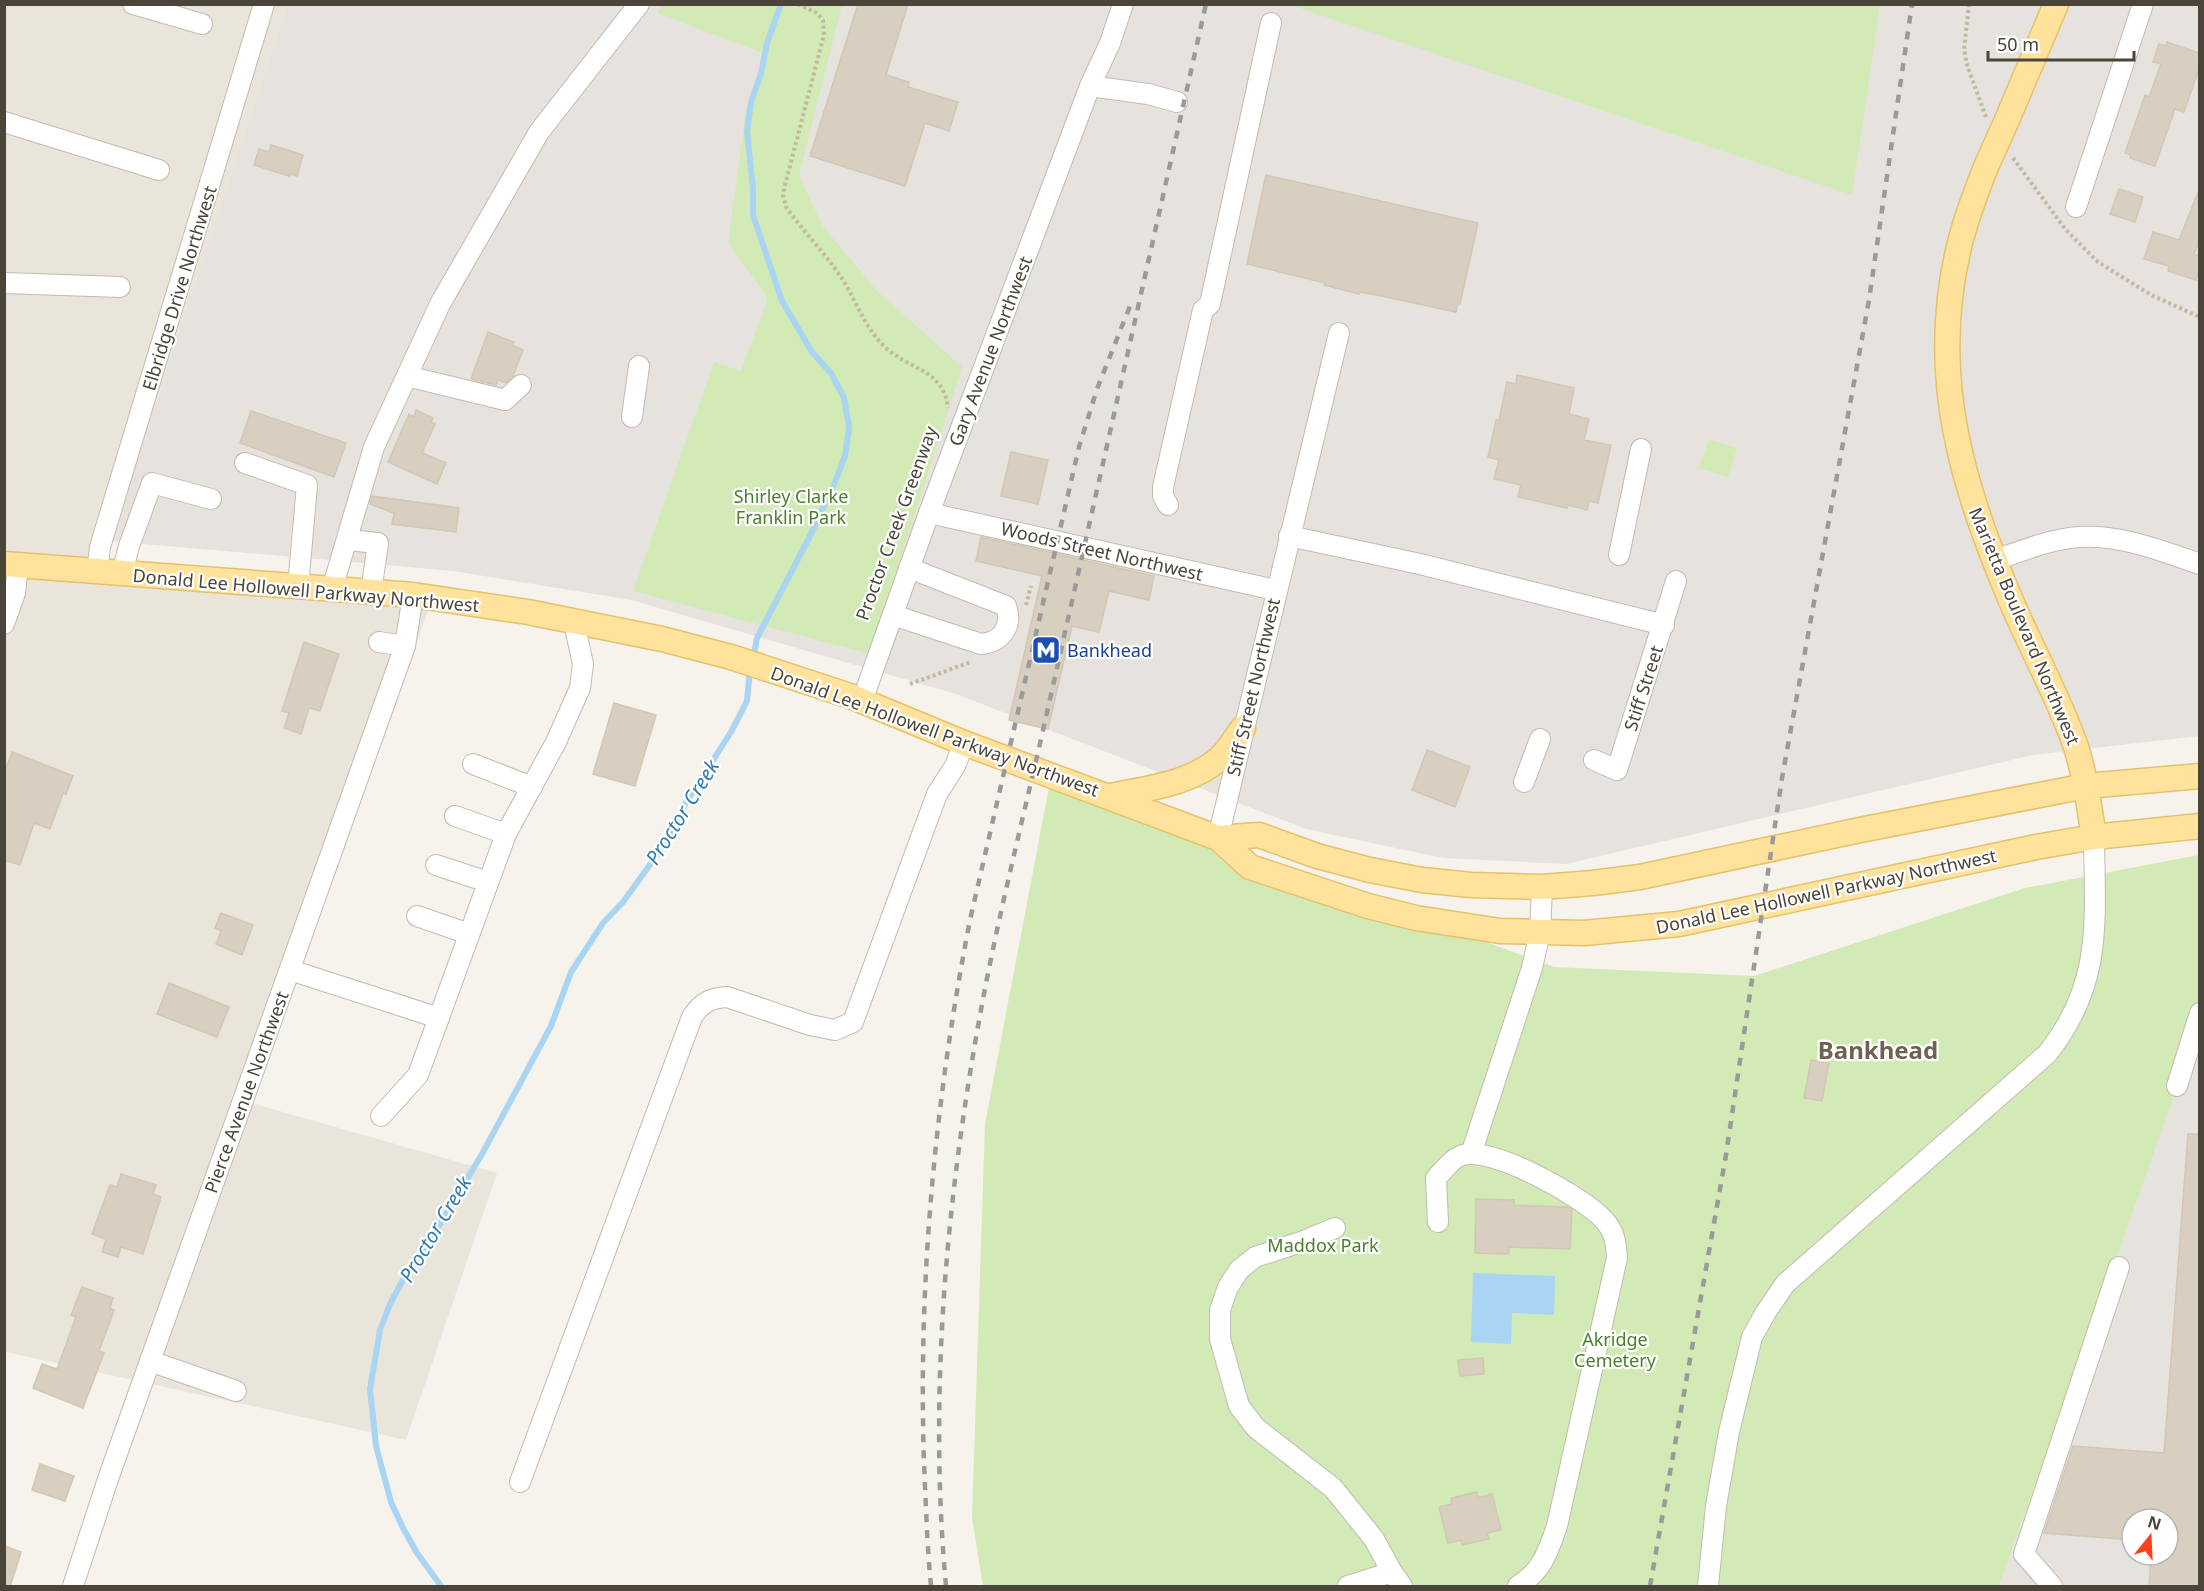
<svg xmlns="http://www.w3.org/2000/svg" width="2204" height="1591" viewBox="0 0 2204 1591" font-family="'Noto Sans',sans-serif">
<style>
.residential{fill:#eae5da}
.industrial{fill:#e6e2dd;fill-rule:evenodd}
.green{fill:#d2eab5}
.water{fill:#a9d4f2}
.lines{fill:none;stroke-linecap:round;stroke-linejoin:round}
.stream{stroke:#a9d4f2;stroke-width:6}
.building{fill:#d8cfc1;stroke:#d3c7b4;stroke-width:1.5}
.minor-casing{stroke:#c2bbae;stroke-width:22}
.major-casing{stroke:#e6c16a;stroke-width:27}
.path{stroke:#c4b79f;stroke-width:4;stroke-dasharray:3 3;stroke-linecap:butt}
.minor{stroke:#fff;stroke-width:20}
.major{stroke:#ffe39c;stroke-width:24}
.rail{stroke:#9a9a9a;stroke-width:4.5;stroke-dasharray:8 8;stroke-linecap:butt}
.major-bridge-casing{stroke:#e6c16a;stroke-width:27;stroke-linecap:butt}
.major-bridge{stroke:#ffe39c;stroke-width:24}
.labels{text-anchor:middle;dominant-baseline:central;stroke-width:4.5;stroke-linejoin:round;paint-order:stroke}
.street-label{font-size:18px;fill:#4b4439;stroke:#fff}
.park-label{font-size:18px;fill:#4a7f2a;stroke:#fff}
.transit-label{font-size:18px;fill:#164399;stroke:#fff;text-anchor:start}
.water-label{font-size:20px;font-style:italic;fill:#2e7ab2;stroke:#fff}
.district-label{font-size:24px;font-weight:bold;fill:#6e6250;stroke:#fff}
</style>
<rect width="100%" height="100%" fill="#f6f3ec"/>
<!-- residential -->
<path class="residential" d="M5,5H287L105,557L430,606L244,1101L497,1173L406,1440L6,1352L5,1355Z"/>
<!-- industrial -->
<g class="industrial">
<path d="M287,5H2199V736L2033,755L1566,864L1443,858L1306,829L956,694L631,600L453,571L110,541Z"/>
<path d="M2199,962V1586H1999L2068,1393ZM2132,1519H2168V1555H2132Z"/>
</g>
<!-- green -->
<g class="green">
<path d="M663,4L842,5L799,175L822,225L877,291L962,367L870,654L633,591L714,362L741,371L768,298L728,243L746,112L765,54L657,13Z"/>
<path d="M1291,5H1880L1852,195Z"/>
<path d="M1709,439L1737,448L1728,477L1699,468Z"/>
<path d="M1050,782L1554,967L1754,976L2025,888L2199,855V1026L1999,1586H983L972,1517L985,1124Z"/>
</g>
<!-- water -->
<path class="water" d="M1473,1273L1555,1276L1554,1315L1512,1313L1511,1344L1471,1342Z"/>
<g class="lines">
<!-- stream -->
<g class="stream">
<path d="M753,659L757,638L810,536L835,482L845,456L849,427L844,398L831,373L812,352L782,301L753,215V189L747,131L751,102L761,74L767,43L781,4"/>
<path d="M441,1586L417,1553L403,1528L391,1502L376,1446L370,1389L380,1330L390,1304L404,1278L437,1229L482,1154L551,1026L571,972L603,923L623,902L657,855L673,830L685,804L731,732L747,701L750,669"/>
</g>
</g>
<!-- building -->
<g class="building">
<path d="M858,4H908L886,75L909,82L908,87L958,102L949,131L925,123L905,186L810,156Z"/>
<path d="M2167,42L2199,53V69L2184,112L2175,109L2155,166L2130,158L2131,155L2125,153L2145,95L2149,97L2161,64L2153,62L2159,44L2166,46Z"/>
<path d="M271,145L303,155L297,176L290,174L289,176L254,165L259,149L269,152Z"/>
<path d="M1266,175L1478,223L1460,304L1458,303L1456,312L1377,295L1359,292V294L1324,285L1325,283L1247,264Z"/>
<path d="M2119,189L2143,197L2135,222L2110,214Z"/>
<path d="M2199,190V241L2194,254L2199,256V271L2196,280L2168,271L2169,266L2144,259L2153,232L2179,240Z"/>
<path d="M488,332L514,342L512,345L523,350L513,376L506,383L498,380L496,385L471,379Z"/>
<path d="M1517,375L1574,388L1569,414L1589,419L1584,440L1611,445L1598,503L1589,501L1587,510L1568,505L1567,508L1518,497L1521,485L1494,479L1499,460L1488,457L1496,420H1499L1507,382L1516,384Z"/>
<path d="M416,410L433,418L431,422L435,424L422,453L446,463L437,484L388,462L409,414L414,417Z"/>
<path d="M251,411L346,443L334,477L240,443Z"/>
<path d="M1011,452L1048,460L1038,504L1001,496Z"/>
<path d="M372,496L459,508L456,532L392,524L394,513L370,504Z"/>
<path d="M981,537L1154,576L1149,600L1109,591L1099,632L1072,626L1048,729L1009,720L1042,576L976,561Z"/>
<path d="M304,642L339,654L320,711L309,708L301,734L284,728L289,713L282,711Z"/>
<path d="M614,703L656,715L635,786L593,774Z"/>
<path d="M1427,750L1470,767L1455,807L1412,790Z"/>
<path d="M12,752L73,776L66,794L63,793L50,829L34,823L20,865L4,860L5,771Z"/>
<path d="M221,913L253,925L242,955L216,944L221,931L215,928Z"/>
<path d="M169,983L229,1007L217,1037L157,1014Z"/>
<path d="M1811,1060L1829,1063L1822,1101L1804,1098Z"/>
<path d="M2188,1134H2199V1587H2149L2151,1555H2168V1519H2132V1540L2044,1533L2073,1446L2164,1453Z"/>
<path d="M121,1174L156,1185L153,1194L161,1197L143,1254L121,1247L118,1257L102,1252L106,1239L92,1234L110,1185L117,1187Z"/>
<path d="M1476,1199L1514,1200V1205L1567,1207L1572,1209L1570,1249L1509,1247V1254L1475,1253Z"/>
<path d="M82,1287L113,1298L110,1308L114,1310L99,1351L104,1353L83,1408L33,1388L42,1364L57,1369L76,1317L71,1315Z"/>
<path d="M1483,1358L1484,1374L1460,1376L1458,1360Z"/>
<path d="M40,1464L74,1476L65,1501L32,1490Z"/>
<path d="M1477,1492L1478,1498L1492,1494L1501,1530L1487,1533L1489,1539L1462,1545L1461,1540L1448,1543L1439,1507L1452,1504L1451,1498Z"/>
<path d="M4,1546L21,1552L10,1587H4Z"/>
</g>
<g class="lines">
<!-- minor casing -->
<g class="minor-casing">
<g id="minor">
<path d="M133,4L202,24"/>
<path d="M1090,86L1148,94L1177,102"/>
<path d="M4,122L159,170"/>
<path d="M2076,207L2143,4"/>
<path d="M4,283L120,287"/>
<path d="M407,376L505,400L521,385"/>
<path d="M632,417L639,366"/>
<path d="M245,463L307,485L298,587"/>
<path d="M1168,505L1163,496V487L1203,310L1210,304L1271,23"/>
<path d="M929,513L1275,590"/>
<path d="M1289,536L1420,564L1664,625"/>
<path d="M347,540L378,543L371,592"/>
<path d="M1619,555L1641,449"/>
<path d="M1995,560C2022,551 2050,539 2079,537C2120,534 2161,551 2200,564"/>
<path d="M97,572L100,547L264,4"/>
<path d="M122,573L129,546L152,483L211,499"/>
<path d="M332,589L374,447L440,304L539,132L639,4"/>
<path d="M893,615L981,644C1002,642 1013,626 1006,606L909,568"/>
<path d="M4,624L15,593L18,565"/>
<path d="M379,642L405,646"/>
<path d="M862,701L929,513L1090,86L1110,43L1123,4"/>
<path d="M1594,760L1617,770L1676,581"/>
<path d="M473,764L532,787"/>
<path d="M1524,782L1540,739"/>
<path d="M455,816L506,834"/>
<path d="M1218,838L1339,333"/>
<path d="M436,865L488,882"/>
<path d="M417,916L469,934"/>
<path d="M290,970L439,1018"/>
<path d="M2177,1086L2200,1013"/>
<path d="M381,1116L418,1075L506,834L556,742L580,688L583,664L574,623"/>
<path d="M1471,1154L1532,968L1540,932L1542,887"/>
<path d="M1438,1222L1436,1178C1443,1171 1452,1159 1460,1156C1488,1143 1585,1198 1604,1220C1615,1232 1616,1243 1617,1258L1557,1526C1548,1552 1542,1571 1518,1586"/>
<path d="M1335,1228L1301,1242L1255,1257L1239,1270L1228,1287L1220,1310V1339L1239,1406L1256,1428L1333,1488L1374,1539L1392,1572L1402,1586"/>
<path d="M150,1361L236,1391"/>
<path d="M520,1482L692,1017C701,1003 710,998 727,997L810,1025L835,1030L853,1022L937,794L955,766L964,743"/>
<path d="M73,1586L108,1479L405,646L413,595"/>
<path d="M1348,1586L1392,1572"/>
<path d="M1708,1586L1716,1506L1729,1432L1752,1337L1766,1312L1785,1284L2047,1054C2103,984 2095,922 2094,837"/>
<path d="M2052,1586L2024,1554L2119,1267"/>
</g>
</g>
<!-- major casing -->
<g class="major-casing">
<g id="major">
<path d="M2007,120L2056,4"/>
<path d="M1985,169C1975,195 1965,220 1959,247C1928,376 1962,485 2012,603C2032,649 2058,697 2075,744C2085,774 2089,806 2094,837"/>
<path d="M4,564L413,595L528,612L662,639L731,657L850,696L964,743L1218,838L1250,867L1368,906L1416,918L1500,931L1584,933L1679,924L2036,847L2094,837L2200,826"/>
<path d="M1111,796C1148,788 1191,784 1220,758C1229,750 1236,737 1243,728"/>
<path d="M1218,838L1259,835L1317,856L1370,870L1422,880L1471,885L1542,887L1593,883L1640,877L1860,830L2086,786L2200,776"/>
</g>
</g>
<!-- path -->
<g class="path">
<path d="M798,4L817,13L823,20L824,35L785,185L783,195L786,207C803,231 824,252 841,277C856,300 864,327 885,347C910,371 943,368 948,408"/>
<path d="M1969,4L1964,49L1967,65L1986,117"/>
<path d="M2013,158L2066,230L2098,262L2151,295L2200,317"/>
<path d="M1026,605L1031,586"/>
<path d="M910,684L971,662"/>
</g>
<!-- minor -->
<use href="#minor" class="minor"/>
<!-- major -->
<use href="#major" class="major"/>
<!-- rail -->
<g class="rail">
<path d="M931,1586C927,1546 926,1504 924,1464C918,1281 935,1099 970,920L1079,447L1097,389L1132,301"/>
<path d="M946,1586C928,1391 947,1191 983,999C1002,899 1028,799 1050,699C1102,468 1154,236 1206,4"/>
<path d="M1650,1586L1726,1155L1782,778L1869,300L1912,4"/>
</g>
<!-- major-bridge casing -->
<g class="major-bridge-casing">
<path id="major-bridge" d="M1985,169L2007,120"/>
</g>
<!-- major-bridge -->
<use href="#major-bridge" class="major-bridge"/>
</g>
<!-- icons -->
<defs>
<g id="metro-square" transform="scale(1.5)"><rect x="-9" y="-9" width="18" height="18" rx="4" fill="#1a4fb4" stroke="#fff"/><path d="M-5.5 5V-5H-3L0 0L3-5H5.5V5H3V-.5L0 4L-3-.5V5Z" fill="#fff"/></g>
</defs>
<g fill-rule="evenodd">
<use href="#metro-square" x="1046" y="650"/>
</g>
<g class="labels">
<!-- street labels -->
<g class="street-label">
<text transform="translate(179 288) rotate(-73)">Elbridge Drive Northwest</text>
<text transform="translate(990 351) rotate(-69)">Gary Avenue Northwest</text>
<text transform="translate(896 523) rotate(-70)">Proctor Creek Greenway</text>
<text transform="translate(1102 551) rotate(13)">Woods Street Northwest</text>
<text transform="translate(306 590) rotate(5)">Donald Lee Hollowell Parkway Northwest</text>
<text transform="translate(2025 626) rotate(67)">Marietta Boulevard Northwest</text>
<text transform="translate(1253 687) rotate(-77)">Stiff Street Northwest</text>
<text transform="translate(1643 688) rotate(-72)">Stiff Street</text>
<text transform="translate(935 731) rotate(20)">Donald Lee Hollowell Parkway Northwest</text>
<text transform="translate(1826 891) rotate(-12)">Donald Lee Hollowell Parkway Northwest</text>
<text transform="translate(246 1092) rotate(-70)">Pierce Avenue Northwest</text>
</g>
<!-- park labels -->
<g class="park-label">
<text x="791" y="496">Shirley Clarke<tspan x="791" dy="21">Franklin Park</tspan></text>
<text x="1323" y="1245">Maddox Park</text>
<text x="1615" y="1339">Akridge<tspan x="1615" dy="21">Cemetery</tspan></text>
</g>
<!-- transit labels -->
<g class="transit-label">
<text x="1067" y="650">Bankhead</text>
</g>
<!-- water labels -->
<g class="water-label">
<text transform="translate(682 812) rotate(-58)">Proctor Creek</text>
<text transform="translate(435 1229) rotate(-59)">Proctor Creek</text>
</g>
<!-- district labels -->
<g class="district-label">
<text x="1878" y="1049">Bankhead</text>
</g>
</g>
<!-- border -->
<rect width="2204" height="1591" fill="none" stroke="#4b4439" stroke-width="12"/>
<!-- north arrow -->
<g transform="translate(2150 1537) rotate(18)"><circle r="28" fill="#ffffff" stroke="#b7b4b0" stroke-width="1.5"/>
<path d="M0-4.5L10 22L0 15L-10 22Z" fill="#fc3f1d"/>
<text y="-9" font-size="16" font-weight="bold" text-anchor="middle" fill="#4b4439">N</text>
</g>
<!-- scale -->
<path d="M1988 51v9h146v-9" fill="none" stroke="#4b4439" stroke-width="3"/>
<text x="1997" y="51" font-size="18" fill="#4b4439" stroke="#ffffff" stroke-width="4.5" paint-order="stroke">50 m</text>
</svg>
